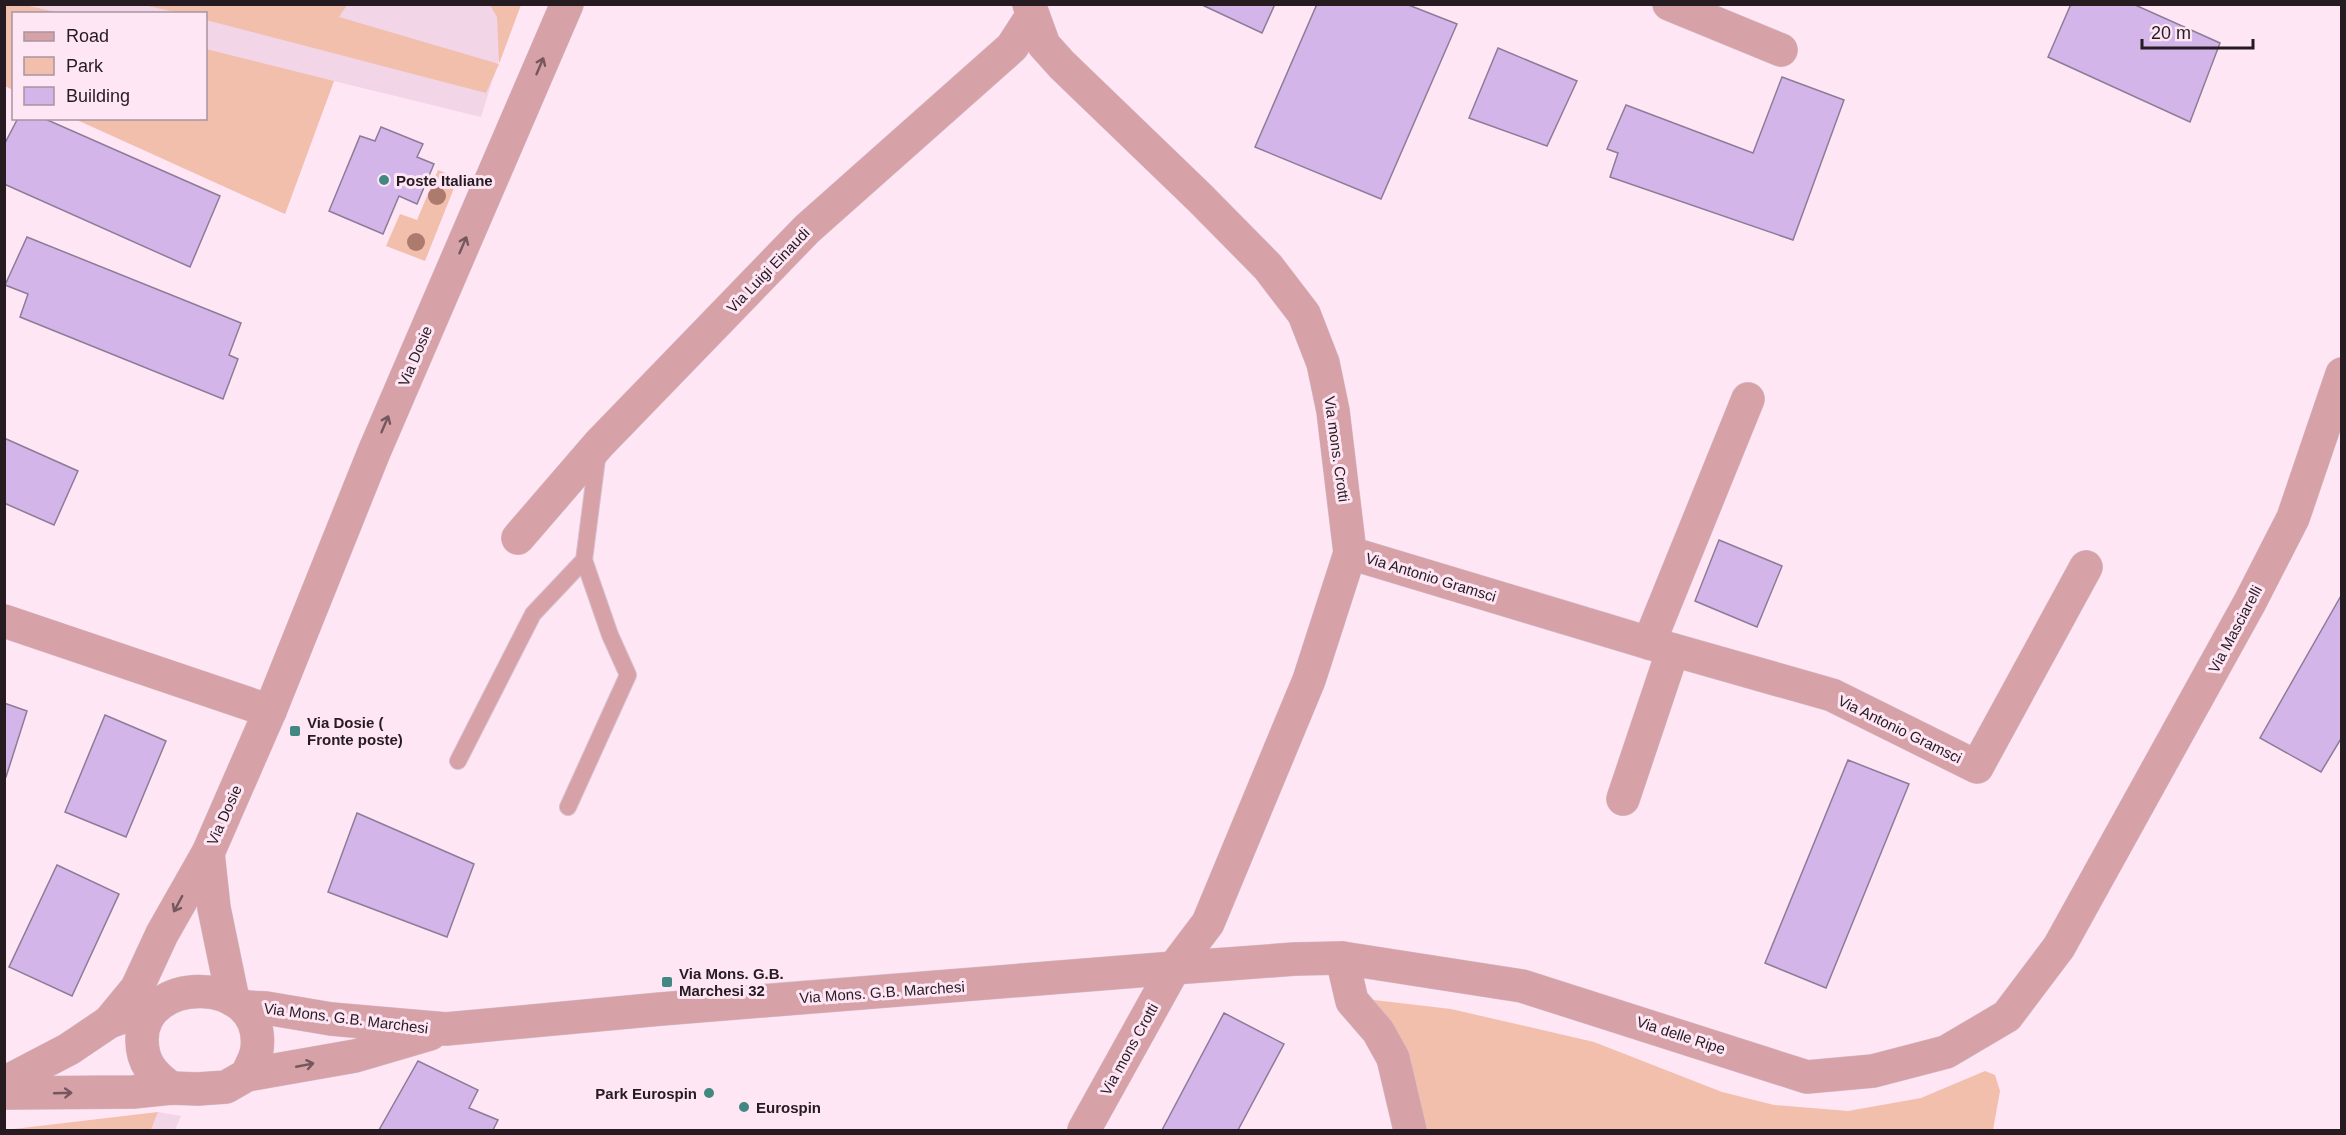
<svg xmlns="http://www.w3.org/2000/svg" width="2346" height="1135" viewBox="0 0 2346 1135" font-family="Arial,sans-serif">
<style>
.built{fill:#f2d5e7}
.green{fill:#f2bfac}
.building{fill:#d3b5ea;stroke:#8b7d97;stroke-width:1.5}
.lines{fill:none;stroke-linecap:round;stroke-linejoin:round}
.lane-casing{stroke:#d7c1cf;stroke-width:18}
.street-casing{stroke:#d7c1cf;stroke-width:34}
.lane{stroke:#d6a1a7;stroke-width:16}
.street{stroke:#d6a1a7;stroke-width:33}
.tree{fill:#ad7b6e}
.oneway{stroke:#75575d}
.poi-dot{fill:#418882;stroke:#fee6f5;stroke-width:2}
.labels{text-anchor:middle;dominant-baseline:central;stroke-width:6;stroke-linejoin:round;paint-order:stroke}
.poi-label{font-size:15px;font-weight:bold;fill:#251b21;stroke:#fee6f5;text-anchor:start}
.street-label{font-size:15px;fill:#251b21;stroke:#fee6f5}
</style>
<rect width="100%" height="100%" fill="#fee6f5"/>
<!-- built -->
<g class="built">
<path d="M5,5H516L481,117L334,81L285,214L75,119L206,118V14H14L13,90L5,86Z"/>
<path d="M158,1112L181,1116L175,1130H151Z"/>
</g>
<!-- green -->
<g class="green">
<path d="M5,4L24,5L61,13L14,14L13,90L5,86Z"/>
<path d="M144,5H347L339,17L499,64L486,93L206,20V14L179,13Z"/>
<path d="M490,5H521L499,64L497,17Z"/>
<path d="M206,49L334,81L285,214L75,119L206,118Z"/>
<path d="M438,170L458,178L425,261L386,246L400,214L417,220Z"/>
<path d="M1365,999L1451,1009L1594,1042L1722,1092L1774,1105L1848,1111L1921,1098L1985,1071L1995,1075L2000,1091L1993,1130H1418Z"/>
<path d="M158,1112L151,1130H5Z"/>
</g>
<!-- building -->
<g class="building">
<path d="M1200,4H1275L1262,33Z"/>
<path d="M1317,4H1406L1457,24L1381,199L1255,147Z"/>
<path d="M2071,4H2133L2220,43L2190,122L2048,57Z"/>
<path d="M1498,48L1577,81L1547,146L1469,118Z"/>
<path d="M1782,77L1844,100L1793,240L1610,177L1618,153L1607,149L1626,105L1753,153Z"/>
<path d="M18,118H43L220,196L190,267L4,184V145Z"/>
<path d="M381,127L423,144L417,157L434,164L417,204L399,196L383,234L329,211L360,136L375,141Z"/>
<path d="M27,237L241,323L229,355L238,359L223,399L20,317L28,294L5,285Z"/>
<path d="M4,438L78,471L54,525L4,503Z"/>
<path d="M1719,540L1782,566L1757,627L1695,601Z"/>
<path d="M2342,594V737L2321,772L2260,738Z"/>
<path d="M4,703L27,711L6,777L4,776Z"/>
<path d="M105,715L166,741L126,837L65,812Z"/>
<path d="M1848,760L1909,784L1826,988L1765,963Z"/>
<path d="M357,813L474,864L447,937L328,892Z"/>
<path d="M57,865L119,894L72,996L9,967Z"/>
<path d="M1224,1013L1284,1044L1238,1130H1162Z"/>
<path d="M418,1061L478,1090L469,1108L498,1120L493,1130H379Z"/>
</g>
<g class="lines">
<!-- lane casing -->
<g class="lane-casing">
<g id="lane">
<path d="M458,761L533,614L584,560L598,451"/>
<path d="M568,807L628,675L610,635L584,560"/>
</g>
</g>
<!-- street casing -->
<g class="street-casing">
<g id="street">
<path d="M1029,4L1044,45L1062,65L1200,198L1268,267L1304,314L1323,363L1333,411L1350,553L1309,680L1208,923L1174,968L1084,1130"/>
<path d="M1669,4L1781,50"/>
<path d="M518,538L599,444L807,229L1012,47L1032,16"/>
<path d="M1350,553L1649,643L1832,695L1977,767L2086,567"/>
<path d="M4,621L270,711"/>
<path d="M1649,643L1748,399"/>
<path d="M1623,799L1673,650"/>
<path d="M208,853L214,908L233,1000"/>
<path d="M1342,958L1352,1001L1378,1031L1393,1058L1410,1130"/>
<path d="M245,1007L266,1008L331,1019L446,1029L661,1009L1174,968L1295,959L1342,958L1522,986L1807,1077L1873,1071L1946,1052L2007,1016L2059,947L2250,602L2293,518L2342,374"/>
<path d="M109,1022L137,988L162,934L208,853L270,711L374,452L567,4"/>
<path d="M4,1083L69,1049L109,1022L129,1015"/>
<path d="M171,1088C153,1075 142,1063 142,1040C141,974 266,974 257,1049C256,1058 250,1067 247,1075"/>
<path d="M4,1093L133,1092L171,1088L198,1089L226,1087L247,1075L355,1056L430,1034"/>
</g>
</g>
<!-- lane -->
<use href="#lane" class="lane"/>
<!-- street -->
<use href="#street" class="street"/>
</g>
<!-- trees -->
<g class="tree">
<circle cx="437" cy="196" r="9"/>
<circle cx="416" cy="242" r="9"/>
</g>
<!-- one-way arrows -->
<defs><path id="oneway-shaft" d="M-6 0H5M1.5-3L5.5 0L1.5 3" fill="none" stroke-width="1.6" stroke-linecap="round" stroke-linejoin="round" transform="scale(1.5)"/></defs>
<g class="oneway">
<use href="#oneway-shaft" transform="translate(540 66) rotate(-67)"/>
<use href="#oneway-shaft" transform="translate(463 245) rotate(-67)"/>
<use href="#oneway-shaft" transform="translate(385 424) rotate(-67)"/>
<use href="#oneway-shaft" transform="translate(178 904) rotate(118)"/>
<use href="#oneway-shaft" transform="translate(305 1065) rotate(-11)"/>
<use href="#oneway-shaft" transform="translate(63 1093) rotate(-2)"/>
</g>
<!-- markers -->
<g class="poi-dot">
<circle cx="384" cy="180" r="6"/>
<rect x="289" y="725" width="12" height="12" rx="3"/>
<rect x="661" y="976" width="12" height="12" rx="3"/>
<circle cx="709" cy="1093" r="6"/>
<circle cx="744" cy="1107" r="6"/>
</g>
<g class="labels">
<!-- poi labels -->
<g class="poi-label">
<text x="396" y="180">Poste Italiane</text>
<text x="307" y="722">Via Dosie (<tspan x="307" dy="17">Fronte poste)</tspan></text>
<text x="679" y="973">Via Mons. G.B.<tspan x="679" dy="17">Marchesi 32</tspan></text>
<text x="697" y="1093" text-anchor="end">Park Eurospin</text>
<text x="756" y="1107">Eurospin</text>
</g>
<!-- street labels -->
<g class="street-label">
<text transform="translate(768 270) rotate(-46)">Via Luigi Einaudi</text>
<text transform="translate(415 356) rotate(-67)">Via Dosie</text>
<text transform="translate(1337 449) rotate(82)">Via mons. Crotti</text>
<text transform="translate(1431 577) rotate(17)">Via Antonio Gramsci</text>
<text transform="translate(2235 629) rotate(-62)">Via Masciarelli</text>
<text transform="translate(1900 729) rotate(26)">Via Antonio Gramsci</text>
<text transform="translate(224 815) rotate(-66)">Via Dosie</text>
<text transform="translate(882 992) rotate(-4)">Via Mons. G.B. Marchesi</text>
<text transform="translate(346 1018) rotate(7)">Via Mons. G.B. Marchesi</text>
<text transform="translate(1681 1035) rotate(18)">Via delle Ripe</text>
<text transform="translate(1129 1049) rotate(-61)">Via mons Crotti</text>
</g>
</g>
<!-- border -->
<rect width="2346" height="1135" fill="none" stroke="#251b21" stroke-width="12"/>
<!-- legend -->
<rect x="12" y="12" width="195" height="108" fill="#fee6f5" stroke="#a795a0" stroke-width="1.5"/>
<rect x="24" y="32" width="30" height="9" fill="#d6a1a7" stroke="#a795a0" stroke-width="1.5"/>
<text x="66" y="42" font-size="18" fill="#251b21">Road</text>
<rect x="24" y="57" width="30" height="18" fill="#f2bfac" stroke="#a795a0" stroke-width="1.5"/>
<text x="66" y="72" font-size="18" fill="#251b21">Park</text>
<rect x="24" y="87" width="30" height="18" fill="#d3b5ea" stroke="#a795a0" stroke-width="1.5"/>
<text x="66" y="102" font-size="18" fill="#251b21">Building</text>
<!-- scale -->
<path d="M2142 39v9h111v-9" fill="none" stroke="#251b21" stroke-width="3"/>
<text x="2151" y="39" font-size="18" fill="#251b21" stroke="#fee6f5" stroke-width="4.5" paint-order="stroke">20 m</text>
</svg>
